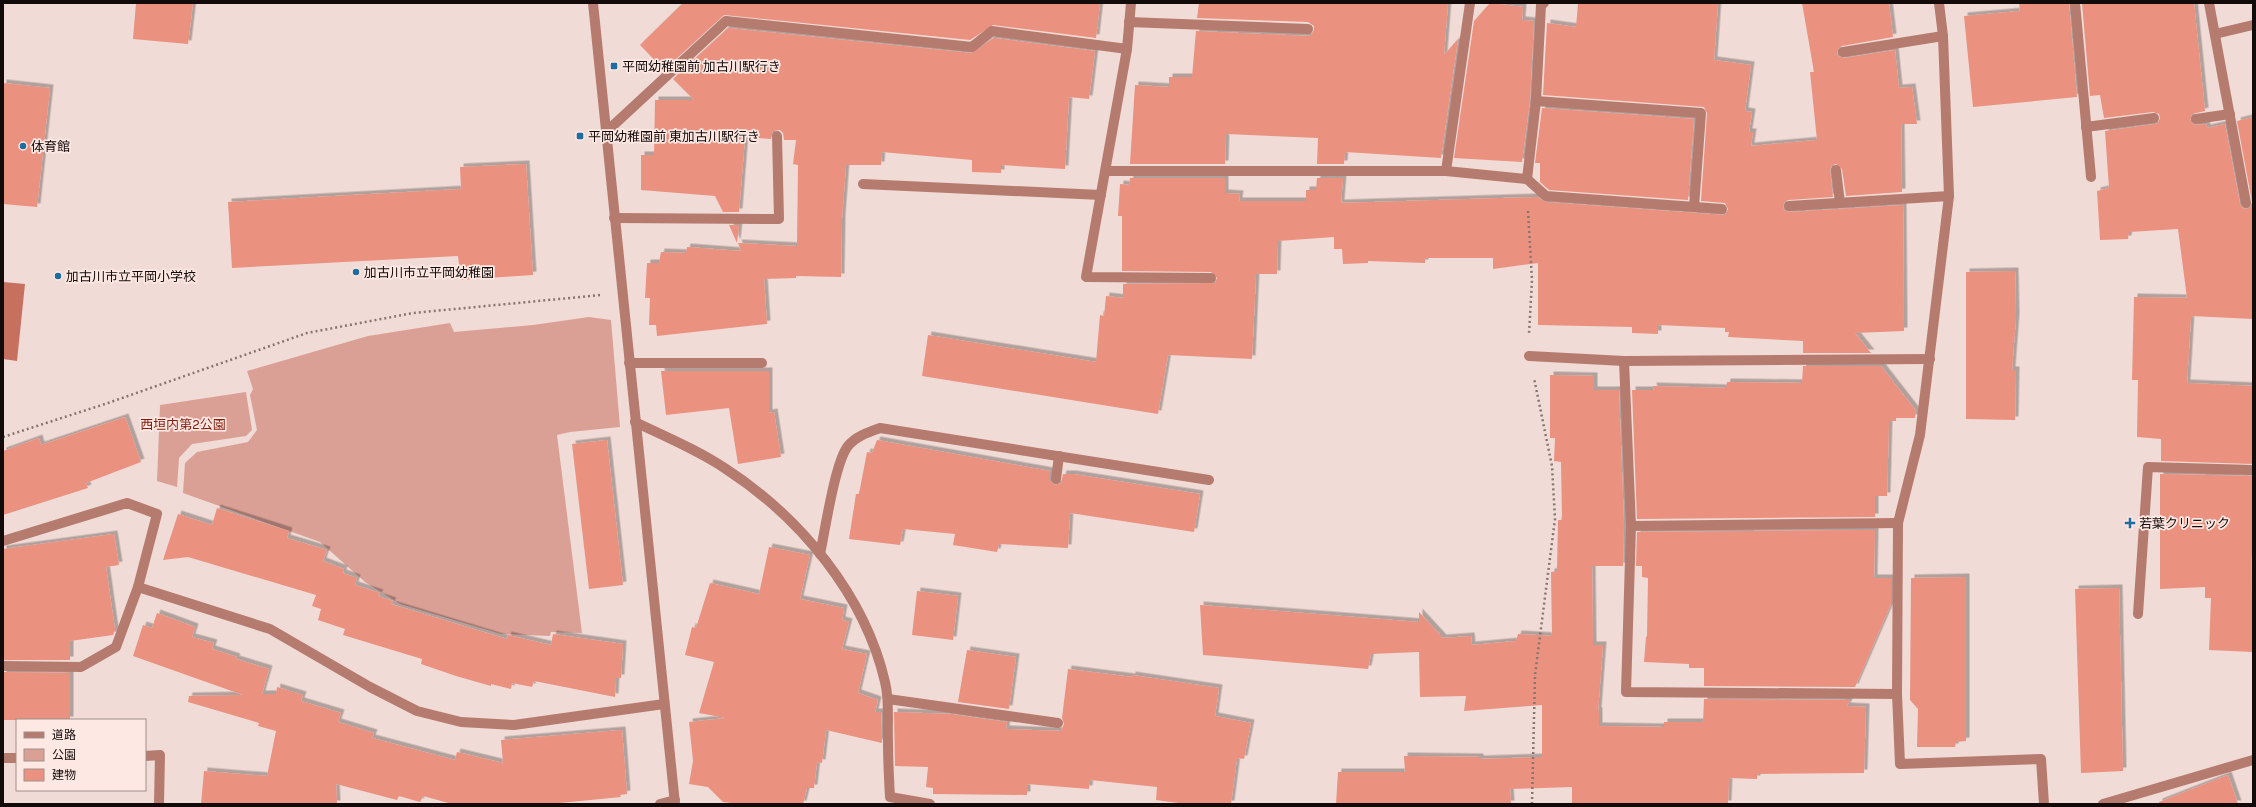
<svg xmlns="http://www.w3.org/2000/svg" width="2256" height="807" viewBox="0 0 2256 807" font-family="Karla,'Noto Sans JP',sans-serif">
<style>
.green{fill:#dba095}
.water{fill:#c67160}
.building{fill:#eb9180;filter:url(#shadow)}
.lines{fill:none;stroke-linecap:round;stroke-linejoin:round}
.path{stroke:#857672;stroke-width:2.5;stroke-dasharray:2 3;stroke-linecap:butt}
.minor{stroke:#b67b6f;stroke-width:10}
.poi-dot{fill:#1d6d9f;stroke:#fee8e3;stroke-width:1.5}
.labels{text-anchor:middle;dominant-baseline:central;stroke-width:3.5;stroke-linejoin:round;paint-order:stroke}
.poi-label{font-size:13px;fill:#120b09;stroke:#fee8e3;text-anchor:start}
.park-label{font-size:13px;fill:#831a0a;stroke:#fee8e3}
</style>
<defs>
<filter id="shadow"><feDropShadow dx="3.5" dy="-3.5" stdDeviation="0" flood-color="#0004"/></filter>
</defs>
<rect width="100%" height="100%" fill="#f1dbd6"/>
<!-- green -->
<g class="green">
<path d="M589,317L611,320L620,427L570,432L557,435L582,633L551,632L550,636L501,634L400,604L365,582L320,542L183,493L185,463L197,452L248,442L257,430L250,395L253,389L247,371L368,336L450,323L454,332L533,325Z"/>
<path d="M246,392L252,430L246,436L192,444L179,458L177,487L157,481L160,405Z"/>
</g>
<!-- water -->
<path class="water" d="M3,282L25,284L17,361L3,359Z"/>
<!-- building -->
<g class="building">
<path d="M136,3H193L188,44L133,39Z"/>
<path d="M683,3H1100L1096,38L993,25L970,40L724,15L664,70L640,45Z"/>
<path d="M1199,3H1448L1444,55L1458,39L1441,158L1345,152L1344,164H1317L1318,138L1226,134L1225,164H1130L1135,85L1169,87V77H1192L1196,31L1308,36L1311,35L1314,30V26L1308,22L1197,18Z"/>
<path d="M1490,3L1523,7L1522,20L1534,21L1530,100L1522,162L1454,158L1474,21Z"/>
<path d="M1578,3H1718L1714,60L1751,65L1745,111L1752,112L1749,132H1753L1751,146L1817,140L1810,72H1814L1802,3H1889L1893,37L1842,46L1839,47L1837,53L1838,56L1844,58L1895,50L1899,88L1912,87L1917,124H1901L1902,192L1846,196L1842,169L1836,164L1832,165L1830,170L1833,197L1789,200L1785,201L1783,206L1784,210L1789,212L1903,205L1904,331L1855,333L1871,353H1803V341L1728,337L1729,332H1725V328L1658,325V334L1632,333V327L1538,325V263L1493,269V258H1425V263L1368,261V263L1343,264L1342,249H1334V237L1278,241L1277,274H1256L1252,359L1168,355L1158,414L922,376L928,335L1096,362L1100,315L1104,316L1106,296L1123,298V284L1215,283L1217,278L1211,272L1122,271V216H1118L1120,184L1129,185L1130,178H1225V193L1240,194L1239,201H1306V190H1316L1317,178H1343L1341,203L1537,197L1546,202L1725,215L1728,209L1725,203L1701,201L1707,113L1704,107L1543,95L1547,23L1576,27Z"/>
<path d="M2019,3H2069L2077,97L1973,107L1964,16L2020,11Z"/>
<path d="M2082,3H2194L2205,111L2192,114L2190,120L2194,125L2206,124L2207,128L2225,124L2240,204L2244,209L2250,208L2252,202L2237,121L2253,117V319L2191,316L2187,383L2253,386V464L2161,461V439L2137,437L2138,380H2132L2134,297L2187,298L2178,229L2129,232L2128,239L2100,240L2097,191L2109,188L2105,131L2155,124L2158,123L2160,118L2159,114L2153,112L2104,118L2100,95L2090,96Z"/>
<path d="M728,28L971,53L994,38L1095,51L1089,99L1069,97L1065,169L1001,165V173L972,172V160L882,152L881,165H846L842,218L841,277L796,276V278L764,279L767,324L657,336L656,325H649L650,298H645L647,263H659L661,252L686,253L687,247L741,251L738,243L797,246L798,165L793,164L796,140H784L783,133L780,130L773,131L771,139L745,137L739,212H723L715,196L641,190V155H654L655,100H694L673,79Z"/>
<path d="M3,83L50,88L37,207L3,204Z"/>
<path d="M1542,108L1694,119L1688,200L1549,190L1540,182V163H1535Z"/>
<path d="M526,164L533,275L461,280L458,256L232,268L228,202L461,189L460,167Z"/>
<path d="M729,225H739L737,243Z"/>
<path d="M2015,271L2016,317L2012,370H2016L2015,420L1966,419V272Z"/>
<path d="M1803,366H1881L1916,411L1915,418H1896V421H1889L1887,496H1875V517L1637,519L1632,390H1654L1653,386L1726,388L1727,382L1802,383Z"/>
<path d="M661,371H769V413L774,412L781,457L738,464L729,408L666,415Z"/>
<path d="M1550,375L1594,376V390H1619L1624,526L1623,566H1592L1593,645H1603L1598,711H1599V726L1664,727V722H1703L1704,699L1850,700L1847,706L1866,707L1864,773L1757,774V779L1729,778L1728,804H1572V787L1510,789L1511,804H1336L1338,772H1405L1404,756L1480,757V759L1542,757V705L1464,711L1466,696L1420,697L1419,652L1371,654L1368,669L1203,655L1200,605L1419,622V612L1443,638L1471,636L1472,645L1516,641L1518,634L1552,636L1551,572L1557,571L1558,520H1562L1561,462L1554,461L1555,438H1550Z"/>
<path d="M125,417L141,462L86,483L88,488L3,515V451L39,438L41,445Z"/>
<path d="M607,440L623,585L589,589L572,444Z"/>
<path d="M877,440L1050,471V481L1055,485L1061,483L1063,474H1073L1200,494L1194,532L1070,513L1068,548L999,544L997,552L953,545L955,534L903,529L900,545L849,539L856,494H859L867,452L872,453Z"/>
<path d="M2160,474L2253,476V554H2251L2253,652L2209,650L2211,598H2205V587L2160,589Z"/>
<path d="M217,508L289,531L287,538L327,550L323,561L344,569L343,573L357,578L355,585L380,593L378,596L393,601L391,604L507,639L508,635L551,645L553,634L623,644L621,678H616L615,697L534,681L532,687L512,683L511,689L491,684V686L456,676L421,664L422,659L343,635L345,629L318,620L321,609L312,606L316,595L188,557L163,560L178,514L212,525Z"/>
<path d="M1875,530L1874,578H1891V604L1855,687L1704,686V668H1689V664L1644,662L1646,637L1647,636L1648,578L1642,577V566H1636L1637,532Z"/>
<path d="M114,534L119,565L106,567L115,630L113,635L70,641V660H3V549Z"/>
<path d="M769,547L810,555L800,599L844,608L842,620L849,622L842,649L867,654L858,693L878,700L875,712H881L882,743L826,730L822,763L817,762L814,788H807L803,804H740L723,802L708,787L689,784L693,761L689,722L726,718L699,713L714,662L685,655L692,627L696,628L710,583L759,594Z"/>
<path d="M1966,577V741L1956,742L1955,747H1917L1918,709L1910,700L1911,578Z"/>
<path d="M2119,588L2123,771L2081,773L2075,589Z"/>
<path d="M917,591L958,596L953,640L912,635Z"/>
<path d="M157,613L195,627L192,637L214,643L212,649L237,657L236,659L269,669L262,694H276L277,687L303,695L301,701L341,713L338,722L374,733L372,738L455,760L457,752L503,763L501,740L622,730L627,794L620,795L621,797L550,804H452L423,796L420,802L399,796L397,800L336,784L337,804H201L204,771L267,776L276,731L258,726L259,723L188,702L189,696L243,695L133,656L143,625L152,628Z"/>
<path d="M967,650L1016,657L1009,709L958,702Z"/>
<path d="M1068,669L1132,677V675L1219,688L1215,716L1251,723L1244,759L1237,758L1231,804H1186L1156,800L1157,787L1090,780L1089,789L1027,784V795L933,794V788L926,787L928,767L895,766L894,712L951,714L1007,722L1006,729L1061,731L1064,724L1062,718Z"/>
<path d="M3,672L70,673V720H3Z"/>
<path d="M2228,775L2238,804H2159V802Z"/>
</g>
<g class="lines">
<!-- path -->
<g class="path">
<path d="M1528,211L1532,280L1529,334"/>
<path d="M3,437L108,403L307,333L413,313L601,295"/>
<path d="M1532,804L1535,675L1555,519L1552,466L1534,378"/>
</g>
<!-- minor -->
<g class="minor">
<path d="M593,3L675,804"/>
<path d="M1131,3L1127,49L1086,277L1211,278"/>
<path d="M1939,3L1943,36L1949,196L1920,435L1898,523L1897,694L1900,764L2041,759L2044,804"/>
<path d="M2075,3L2091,177"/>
<path d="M2209,3L2246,203"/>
<path d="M1129,22L1308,29"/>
<path d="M2215,34L2253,25"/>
<path d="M1843,52L1943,36"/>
<path d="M1536,101L1701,113L1694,207"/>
<path d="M2196,119L2230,114"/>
<path d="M2086,127L2154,118"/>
<path d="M605,133L726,21L972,47L992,31L1127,49"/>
<path d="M1836,170L1840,203"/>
<path d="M1106,171H1446L1527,179L1546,196L1722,209"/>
<path d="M1446,171L1470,3"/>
<path d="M1527,179L1536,101L1541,5L1544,3"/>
<path d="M863,184L1101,195"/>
<path d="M1789,206L1949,196"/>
<path d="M614,218L779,219L777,136"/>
<path d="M1529,356L1624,361L1930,359"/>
<path d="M1624,361L1631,526L1626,692L1897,694"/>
<path d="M629,363H762"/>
<path d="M635,422C666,437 698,450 726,469C800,517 865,595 885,682C890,702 887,723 888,742C888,760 889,779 890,797L930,804"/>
<path d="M1056,479L1059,456"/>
<path d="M1631,526L1898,523"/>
<path d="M3,541L127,503L157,514L138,587L116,647L81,667L3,666"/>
<path d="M820,554C825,531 835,462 848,446C856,436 869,432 880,428L1209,480"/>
<path d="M138,587L270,629L370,687L417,711L461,722L514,725L664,704"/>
<path d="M2138,614L2148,467L2253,470"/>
<path d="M888,699L1058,723"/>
<path d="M145,756L160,755L159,804"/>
<path d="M3,758H17"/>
<path d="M660,804L675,800"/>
<path d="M2103,804L2253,760"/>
</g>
</g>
<!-- markers -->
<g class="poi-dot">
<rect x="610" y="62" width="8" height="8" rx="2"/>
<rect x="576" y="132" width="8" height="8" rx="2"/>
<circle cx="23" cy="146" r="4"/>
<circle cx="356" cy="272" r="4"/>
<circle cx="58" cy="276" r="4"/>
<path d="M2128 517h4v4h4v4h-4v4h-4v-4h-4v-4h4z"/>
</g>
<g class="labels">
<!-- poi labels -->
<g class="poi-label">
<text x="622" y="66">平岡幼稚園前 加古川駅行き</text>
<text x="588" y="136">平岡幼稚園前 東加古川駅行き</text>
<text x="31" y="146">体育館</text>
<text x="364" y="272">加古川市立平岡幼稚園</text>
<text x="66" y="276">加古川市立平岡小学校</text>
<text x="2139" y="523">若葉クリニック</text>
</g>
<!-- park labels -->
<g class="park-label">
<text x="183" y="424">西垣内第2公園</text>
</g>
</g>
<!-- border -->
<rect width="2256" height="807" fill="none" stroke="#120b09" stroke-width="8"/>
<!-- legend -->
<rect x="16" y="719" width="130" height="72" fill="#fee8e3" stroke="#a0908c"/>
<rect x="24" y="732" width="20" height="6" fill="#b67b6f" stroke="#a0908c"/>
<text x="52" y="739" font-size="12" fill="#120b09">道路</text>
<rect x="24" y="749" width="20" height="12" fill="#dba095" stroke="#a0908c"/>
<text x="52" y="759" font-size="12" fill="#120b09">公園</text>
<rect x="24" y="769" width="20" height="12" fill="#eb9180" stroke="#a0908c"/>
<text x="52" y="779" font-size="12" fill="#120b09">建物</text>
</svg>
